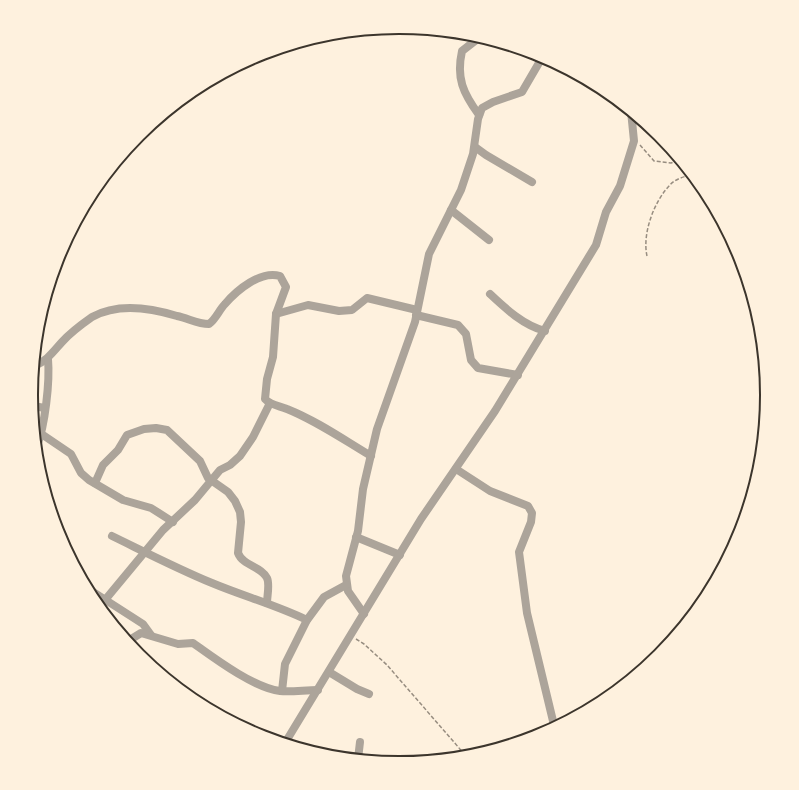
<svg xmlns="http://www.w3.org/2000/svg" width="799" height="790" viewBox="0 0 799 790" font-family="'Times New Roman',serif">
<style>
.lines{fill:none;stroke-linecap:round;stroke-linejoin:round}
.path{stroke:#978d80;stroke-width:1.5;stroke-dasharray:4 2;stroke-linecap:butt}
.minor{stroke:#aca49a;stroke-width:8}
.rim{fill:none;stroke:#3c352c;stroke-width:2}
</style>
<rect width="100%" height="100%" fill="#fef1de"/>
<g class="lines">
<!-- path -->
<g class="path">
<path d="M640,145L654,161L671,163L680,160"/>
<path d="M647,256C642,234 654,201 670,185C675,179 685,176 692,175"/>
<path d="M356,639L364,644L387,665L466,756"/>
</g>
<!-- minor -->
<g class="minor">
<path d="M479,115C463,93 456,78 462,51L480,37"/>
<path d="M475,147L486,155L532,182"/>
<path d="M451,210L489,240"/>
<path d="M490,294C506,309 523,325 545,331"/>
<path d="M276,314L308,305L339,311L352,310L367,298L417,310"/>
<path d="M416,315L458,325L466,334L471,360L478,368L518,375"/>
<path d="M34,366C47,361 53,352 62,342C70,333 82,324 92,317C117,303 151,308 177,316C188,318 197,324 209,324C216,319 219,310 225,304C237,290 261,270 280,276L286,287L276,314L273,357L267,379L265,399C270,405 280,406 287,409C317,421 344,440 371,456"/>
<path d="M33,406L45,408"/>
<path d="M40,433L71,454L81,473L89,480L123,500L151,508L173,522"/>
<path d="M37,446C45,425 50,382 48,359"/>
<path d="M456,469L490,491L528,506L532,513L531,522L519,552L527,613L553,721"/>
<path d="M95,483L103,465L118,450L127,435L144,429L156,428L167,430L200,461L208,478L228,492L235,501L240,512L241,522L238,553C243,566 261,566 267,578C270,584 267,596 267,603"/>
<path d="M112,536C145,552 178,569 212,583C243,596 276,605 307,620"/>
<path d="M356,537L400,555"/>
<path d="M87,588L143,624L151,635"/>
<path d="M105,600L163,530L195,500L220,470L230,465L240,456L253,437L270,403"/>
<path d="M364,614L348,591L346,576L358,531L363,489L377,429L415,322L429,254L461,190L473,154L478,119L482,108L493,102L522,92L543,56"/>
<path d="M128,641L141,633L178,644L193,643C214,658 254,688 280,691C292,692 305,690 318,690"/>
<path d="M329,672L357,689L369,694"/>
<path d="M282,691L285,664L307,620L324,597L346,585"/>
<path d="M285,743L421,519L495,411L596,245L606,212L620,186L634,141L631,111"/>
<path d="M358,759L360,742"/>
</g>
</g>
<!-- crop -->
<path d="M0 0H799V790H0ZM38 395a361 361 0 1 1 722 0a361 361 0 1 1-722 0Z" fill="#fef1de" fill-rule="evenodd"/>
<path class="rim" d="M38 395a361 361 0 1 1 722 0a361 361 0 1 1-722 0Z"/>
</svg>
